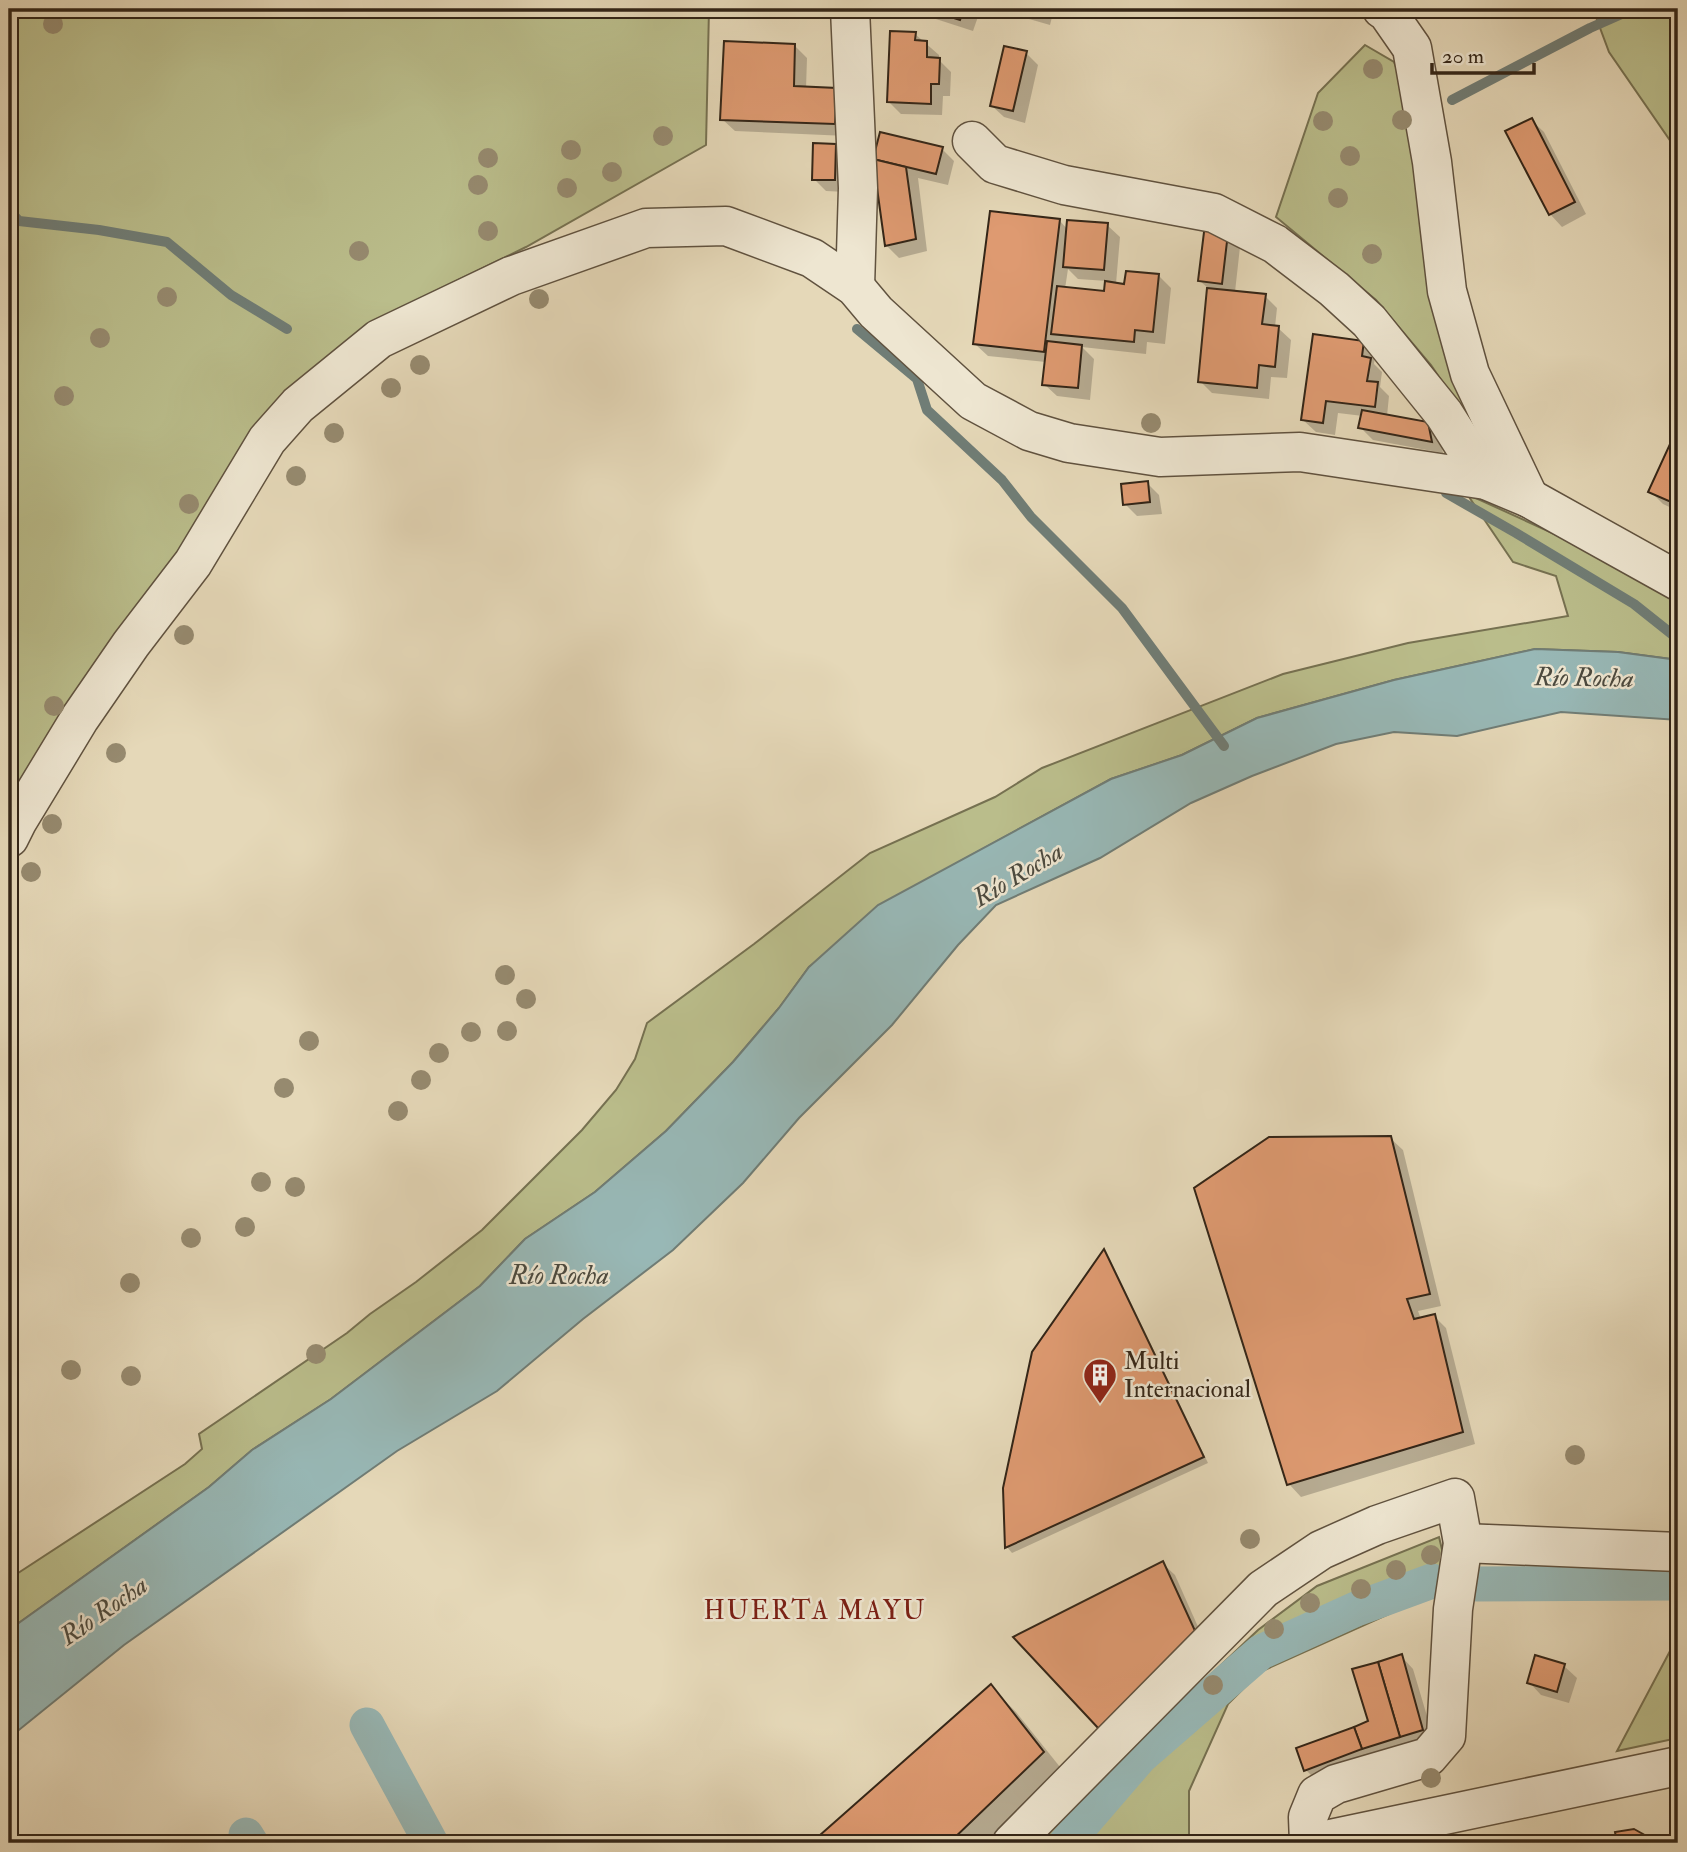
<svg xmlns="http://www.w3.org/2000/svg" width="1687" height="1852" viewBox="0 0 1687 1852" font-family="'IM FELL Double Pica',serif">
<style>
.green{fill:#babd8b;stroke:#767151;stroke-width:2}
.water{fill:#98b8b6;stroke:#707d76;stroke-width:2}
.shadow{fill:#0003;fill-rule:evenodd}
.lines{fill:none;stroke-linecap:round;stroke-linejoin:round}
.stream{stroke:#707d76;stroke-width:10}
.canal{stroke:#98b8b6;stroke-width:35}
.building{fill:#de9a71;stroke:#332517;stroke-width:2}
.minor-casing{stroke:#60523f;stroke-width:41}
.minor{stroke:#eee6d1;stroke-width:38}
.tree{fill:#968a6f}
.labels{text-anchor:middle;dominant-baseline:central;stroke-width:5;stroke-linejoin:round;paint-order:stroke}
.poi-label{font-size:24px;fill:#332517;stroke:#eee6d1;text-anchor:start}
.water-label{font-size:26px;font-style:italic;fill:#4c4a3f;stroke:#eee6d1}
.neighbourhood-label{font-size:26px;letter-spacing:2px;fill:#7a1f14;stroke:#eee6d1}
</style>
<rect width="100%" height="100%" fill="#e5d8b8"/>
<filter id="stains"><feTurbulence type="fractalNoise" baseFrequency=".00286" numOctaves="4"/><feColorMatrix values="0 0 0 0 .2 0 0 0 0 .09 0 0 0 0 .02 0 0 0 .5 -.17"/></filter>
<radialGradient id="worn" r=".72"><stop offset=".6" stop-color="#630" stop-opacity="0"/><stop offset="1" stop-color="#630" stop-opacity=".3"/></radialGradient>
<!-- green -->
<g class="green">
<path d="M9,9H709L706,145L526,247L388,314L175,561L85,678L9,798Z"/>
<path d="M1593,9H1678V152L1609,52Z"/>
<path d="M1365,45L1394,62L1410,100L1477,433L1431,365L1376,300L1276,217L1318,93Z"/>
<path d="M1467,494L1594,552L1678,597V660L1618,652L1535,649L1394,680L1257,718L1182,755L1111,779L955,864L809,967L779,1008L733,1062L666,1131L595,1192L525,1239L480,1286L331,1399L252,1450L209,1487L9,1630V1579L185,1464L202,1449L199,1434L347,1333L370,1314L416,1282L482,1230L582,1130L616,1090L635,1059L647,1023L754,944L870,853L995,797L1042,768L1283,674L1408,643L1568,616L1556,576L1513,562Z"/>
<path d="M1439,1537L1446,1566L1427,1597L1260,1672L1228,1704L1189,1791V1843H1039L1164,1719L1258,1630L1317,1586Z"/>
<path d="M1678,1636V1738L1617,1751Z"/>
</g>
<!-- water -->
<path class="water" d="M1535,649L1618,652L1678,660V720L1561,712L1457,736L1394,732L1336,744L1252,776L1191,803L1100,858L996,905L958,945L892,1025L799,1118L743,1183L673,1250L583,1319L497,1391L397,1451L124,1645L9,1738V1630L209,1487L252,1450L331,1399L480,1286L525,1239L595,1192L666,1131L733,1062L779,1008L809,967L878,905L1111,779L1182,755L1257,718L1394,680Z"/>
<!-- shadow -->
<g class="shadow">
<path d="M905,9H977L980,11L973,31Z"/>
<path d="M1004,9H1054L1050,25L1008,13Z"/>
<path d="M915,34L939,55V60L951,72L950,96H943L942,115L901,114L888,101Z"/>
<path d="M795,46L807,58L806,89L836,90L847,136L735,131L722,119Z"/>
<path d="M1026,53L1038,65L1025,123L1004,117L991,105Z"/>
<path d="M1531,120L1544,132L1586,214L1562,227L1550,214Z"/>
<path d="M835,146L847,158L846,192L826,191L814,179Z"/>
<path d="M942,149L954,161L948,185L918,178L927,251L899,258L886,245L875,160Z"/>
<path d="M1060,221L1068,230L1107,225L1120,237L1116,284L1126,286L1159,276L1171,288L1165,344L1147,342L1146,354L1082,347L1094,359L1090,400L1057,396L1044,384L1046,362L988,356L975,344ZM1068,269L1078,279L1107,281L1106,293L1065,289Z"/>
<path d="M1206,226L1240,247L1235,292L1265,296L1277,308L1275,327L1278,328L1291,340L1287,378L1271,377L1269,399L1212,393L1200,381L1209,289L1200,281Z"/>
<path d="M1363,342L1375,355L1374,364L1382,372L1380,387L1389,396L1387,416L1427,423L1440,436L1443,453L1373,440L1360,427L1363,416L1338,413L1335,435L1316,432L1303,420Z"/>
<path d="M1670,446L1678,450V511L1663,504L1651,492Z"/>
<path d="M1147,483L1159,495L1162,514L1137,516L1125,504Z"/>
<path d="M1390,1138L1403,1150L1441,1306L1418,1311L1421,1319L1434,1316L1446,1328L1475,1444L1301,1497L1289,1484Z"/>
<path d="M1104,1252L1109,1257L1208,1463L1012,1553L1007,1547Z"/>
<path d="M1162,1563L1175,1575L1207,1647L1112,1740Z"/>
<path d="M1401,1656L1413,1669L1435,1743L1318,1782L1306,1770L1370,1722Z"/>
<path d="M1564,1666L1577,1678L1569,1703L1541,1695L1529,1682Z"/>
<path d="M991,1687L1016,1712L1068,1777L999,1843H814Z"/>
</g>
<g class="lines">
<!-- stream -->
<g class="stream">
<path d="M9,14L11,9"/>
<path d="M1452,100L1590,28L1633,9"/>
<path d="M9,210L19,221L99,230L167,242L231,295L287,329"/>
<path d="M857,329L917,379L927,410L1002,480L1031,517L1122,608L1224,746"/>
<path d="M1446,493L1516,533L1634,604L1678,639"/>
</g>
<!-- canal -->
<g class="canal">
<path d="M1477,1584L1678,1583"/>
<path d="M367,1725L431,1843"/>
<path d="M246,1835L251,1843"/>
<path d="M1066,1843L1140,1757L1261,1652L1356,1609L1432,1581"/>
</g>
</g>
<!-- building -->
<g class="building">
<path d="M926,9H964L960,20Z"/>
<path d="M890,31L916,32L915,40L927,41V57L940,58L939,84H931V104L887,102Z"/>
<path d="M724,41L795,44L794,86L837,88L835,124L720,120Z"/>
<path d="M1004,46L1027,51L1013,111L990,106Z"/>
<path d="M1532,118L1575,202L1549,215L1505,131Z"/>
<path d="M880,132L943,147L936,174L873,159Z"/>
<path d="M813,143L836,144L835,180H812Z"/>
<path d="M873,159L906,167L916,239L885,246Z"/>
<path d="M990,211L1060,219L1044,352L973,344Z"/>
<path d="M1067,220L1108,223L1104,270L1063,267Z"/>
<path d="M1205,224L1228,233L1222,284L1198,281Z"/>
<path d="M1126,271L1159,274L1153,332L1135,330L1134,342L1051,334L1057,286L1104,291L1105,281L1124,284Z"/>
<path d="M1207,288L1266,294L1262,324L1279,326L1275,367L1259,365L1257,388L1198,382Z"/>
<path d="M1313,334L1364,341L1362,356L1371,358L1367,381L1378,382L1375,407L1326,401L1323,423L1301,420Z"/>
<path d="M1047,341L1082,345L1078,388L1042,385Z"/>
<path d="M1362,410L1428,422L1432,442L1358,428Z"/>
<path d="M1670,444L1678,448V505L1648,492Z"/>
<path d="M1148,481L1150,502L1123,505L1121,484Z"/>
<path d="M1391,1136L1430,1294L1407,1299L1414,1319L1435,1314L1463,1432L1287,1485L1194,1188L1269,1137Z"/>
<path d="M1104,1249L1204,1457L1005,1548L1003,1488L1032,1352Z"/>
<path d="M1163,1561L1196,1633L1099,1729L1013,1637Z"/>
<path d="M1402,1654L1423,1730L1400,1737L1378,1662Z"/>
<path d="M1535,1655L1565,1664L1557,1692L1527,1683Z"/>
<path d="M1378,1662L1400,1737L1362,1749L1354,1727L1368,1721L1352,1669Z"/>
<path d="M991,1684L1044,1752L949,1843H811Z"/>
<path d="M1354,1727L1362,1749L1304,1771L1296,1748Z"/>
<path d="M1634,1829L1652,1839L1664,1837L1665,1843H1617L1615,1832Z"/>
</g>
<g class="lines">
<!-- minor casing -->
<g class="minor-casing">
<g id="minor">
<path d="M850,9L858,188L855,287"/>
<path d="M1382,9L1387,12L1412,48L1432,162L1447,291L1470,374L1529,498"/>
<path d="M972,141L995,164L1064,185L1214,213L1275,244L1334,289L1369,321L1444,414L1486,480"/>
<path d="M9,838L17,822L80,718L131,644L193,563L267,440L298,405L379,339L511,276L646,228L726,226L812,258L855,287L876,312L973,401L1029,431L1069,443L1160,457L1300,452L1486,480L1529,498L1678,581"/>
<path d="M1463,1543L1678,1552"/>
<path d="M1012,1843L1263,1589L1321,1550L1377,1525L1455,1498L1463,1543L1453,1609L1446,1736L1428,1757L1336,1784L1317,1795L1308,1817L1309,1843"/>
<path d="M1311,1843L1678,1766"/>
</g>
</g>
<!-- minor -->
<use href="#minor" class="minor"/>
</g>
<!-- trees -->
<g class="tree">
<circle cx="53" cy="24" r="10"/>
<circle cx="1373" cy="69" r="10"/>
<circle cx="1402" cy="120" r="10"/>
<circle cx="1323" cy="121" r="10"/>
<circle cx="663" cy="136" r="10"/>
<circle cx="571" cy="150" r="10"/>
<circle cx="1350" cy="156" r="10"/>
<circle cx="488" cy="158" r="10"/>
<circle cx="612" cy="172" r="10"/>
<circle cx="478" cy="185" r="10"/>
<circle cx="567" cy="188" r="10"/>
<circle cx="1338" cy="198" r="10"/>
<circle cx="488" cy="231" r="10"/>
<circle cx="359" cy="251" r="10"/>
<circle cx="1372" cy="254" r="10"/>
<circle cx="167" cy="297" r="10"/>
<circle cx="539" cy="299" r="10"/>
<circle cx="100" cy="338" r="10"/>
<circle cx="420" cy="365" r="10"/>
<circle cx="391" cy="388" r="10"/>
<circle cx="64" cy="396" r="10"/>
<circle cx="1151" cy="423" r="10"/>
<circle cx="334" cy="433" r="10"/>
<circle cx="296" cy="476" r="10"/>
<circle cx="189" cy="504" r="10"/>
<circle cx="184" cy="635" r="10"/>
<circle cx="54" cy="706" r="10"/>
<circle cx="116" cy="753" r="10"/>
<circle cx="52" cy="824" r="10"/>
<circle cx="31" cy="872" r="10"/>
<circle cx="505" cy="975" r="10"/>
<circle cx="526" cy="999" r="10"/>
<circle cx="507" cy="1031" r="10"/>
<circle cx="471" cy="1032" r="10"/>
<circle cx="309" cy="1041" r="10"/>
<circle cx="439" cy="1053" r="10"/>
<circle cx="421" cy="1080" r="10"/>
<circle cx="284" cy="1088" r="10"/>
<circle cx="398" cy="1111" r="10"/>
<circle cx="261" cy="1182" r="10"/>
<circle cx="295" cy="1187" r="10"/>
<circle cx="245" cy="1227" r="10"/>
<circle cx="191" cy="1238" r="10"/>
<circle cx="130" cy="1283" r="10"/>
<circle cx="316" cy="1354" r="10"/>
<circle cx="71" cy="1370" r="10"/>
<circle cx="131" cy="1376" r="10"/>
<circle cx="1575" cy="1455" r="10"/>
<circle cx="1250" cy="1539" r="10"/>
<circle cx="1431" cy="1555" r="10"/>
<circle cx="1396" cy="1570" r="10"/>
<circle cx="1361" cy="1589" r="10"/>
<circle cx="1310" cy="1603" r="10"/>
<circle cx="1274" cy="1629" r="10"/>
<circle cx="1213" cy="1685" r="10"/>
<circle cx="1431" cy="1778" r="10"/>
</g>
<!-- icons -->
<defs>
<g id="building-pin" transform="scale(1.75)"><path d="M0 17L-7.5 6A9.5 9.5 0 1 1 7.5 6Z" fill="#8f2418" stroke="#eee6d1"/><path d="M-4-6H4V6H1V3H-1V6H-4ZM-2.5-4.3h1.7v1.8h-1.7ZM.8-4.3h1.7v1.8H.8ZM-2.5-1h1.7V.8h-1.7ZM.8-1h1.7V.8H.8Z" fill="#fff"/></g>
</defs>
<g fill-rule="evenodd">
<use href="#building-pin" x="1100" y="1375"/>
</g>
<g class="labels">
<!-- poi labels -->
<g class="poi-label">
<text x="1124" y="1361">Multi<tspan x="1124" dy="28">Internacional</tspan></text>
</g>
<!-- water labels -->
<g class="water-label">
<text transform="translate(1584 678) rotate(1)">Río Rocha</text>
<text transform="translate(1018 875) rotate(-31)">Río Rocha</text>
<text x="559" y="1276">Río Rocha</text>
<text transform="translate(104 1611) rotate(-35)">Río Rocha</text>
</g>
<!-- neighbourhood labels -->
<g class="neighbourhood-label">
<text x="815" y="1611">HUERTA MAYU</text>
</g>
</g>
<!-- margin -->
<rect width="1687" height="1852" fill="none" stroke="#e5d8b8" stroke-width="35"/>
<rect x="10" y="10" width="1666" height="1831" fill="none" stroke="#332517" stroke-width="3.5"/>
<rect x="18" y="18" width="1652" height="1817" fill="none" stroke="#332517" stroke-width="2"/>
<!-- scale -->
<path d="M1432 63v10h102v-10" fill="none" stroke="#332517" stroke-width="3.5"/>
<text x="1442" y="63" font-size="21" fill="#332517" stroke="#eee6d1" stroke-width="5" paint-order="stroke">20 m</text>
<rect width="100%" height="100%" filter="url(#stains)"/>
<rect width="100%" height="100%" fill="url(#worn)"/>
</svg>
